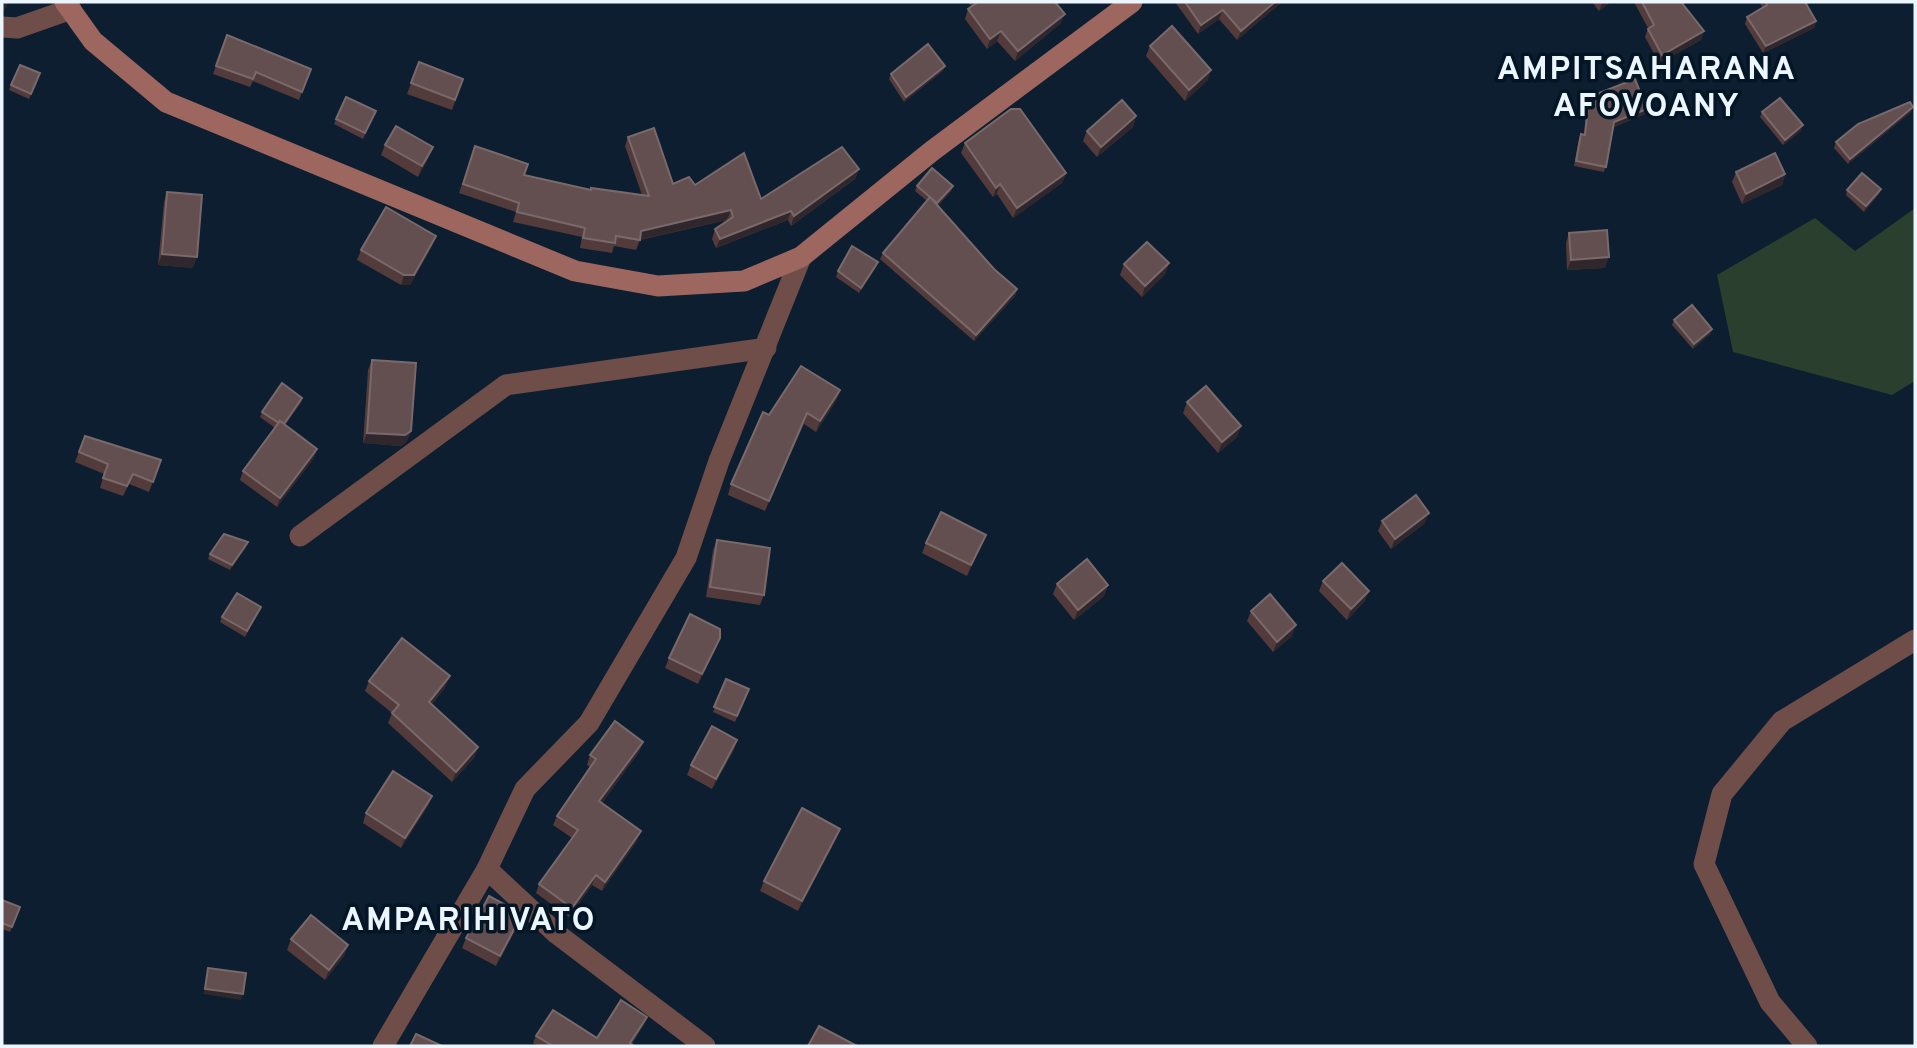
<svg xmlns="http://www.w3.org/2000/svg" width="1917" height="1048" viewBox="0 0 1917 1048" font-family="Overpass,sans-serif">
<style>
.green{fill:#2a3f2e}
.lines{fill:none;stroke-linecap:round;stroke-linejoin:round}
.minor{stroke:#6f4d48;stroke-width:21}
.secondary{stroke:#9d675f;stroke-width:21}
.wall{fill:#533b3b}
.shaded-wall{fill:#30272d}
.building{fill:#644f50;stroke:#79696b;stroke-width:2}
.labels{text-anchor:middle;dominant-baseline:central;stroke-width:7;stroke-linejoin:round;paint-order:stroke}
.district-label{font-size:32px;font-weight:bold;letter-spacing:2px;fill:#ecf6ff;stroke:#041525}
</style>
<rect width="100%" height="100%" fill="#0c1e2f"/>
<!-- green -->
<path class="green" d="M1915,208V381L1892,395L1733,352L1717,275L1815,218L1855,251Z"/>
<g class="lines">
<!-- minor -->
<g class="minor">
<path d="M2,27L17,28L71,9"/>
<path d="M300,536L506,385L766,348"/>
<path d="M487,869L557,934L705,1046"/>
<path d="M383,1046L487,869L525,789L589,723L686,558L719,461L801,257"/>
<path d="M1807,1046L1770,1002L1704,864L1722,794L1782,721L1915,640"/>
</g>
<!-- secondary -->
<path class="secondary" d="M65,2L93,41L166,102L575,271L658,286L744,281L801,257L932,151L1132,2"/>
</g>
<!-- wall -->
<g class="wall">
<path d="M968,2H1055L1061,23L1015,61L997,41L987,49L965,19L968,9L971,6Z"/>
<path d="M1175,2H1282L1237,40L1219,19L1198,34Z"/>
<path d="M1592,2H1611L1599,11Z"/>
<path d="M1634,2H1681L1704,31L1701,40L1659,63L1645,37L1648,28Z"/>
<path d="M1759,2H1811L1807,5L1816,21L1814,28L1763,53L1745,24L1747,17L1763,8Z"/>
<path d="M227,35L311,69L299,100L253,81L250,87L213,74Z"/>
<path d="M1150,46L1208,80L1185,101L1146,56Z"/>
<path d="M419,62L463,79L452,110L407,94Z"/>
<path d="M20,65L40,73L29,99L9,90Z"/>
<path d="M943,71L904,102L889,79L891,74Z"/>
<path d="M1589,97L1647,109L1645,114L1614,127L1604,172L1574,166L1579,139L1581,134H1584L1587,102Z"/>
<path d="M376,111L363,139L334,124L336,119Z"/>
<path d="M1762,112L1801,131L1783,145L1760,117Z"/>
<path d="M1911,112L1848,164L1834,148L1836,142Z"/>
<path d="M1136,116L1133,127L1097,157L1083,141L1087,131Z"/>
<path d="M628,137L673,184L695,185L761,199L859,169L855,179L791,226L788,220L716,248L712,239L715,229L728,221L727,220L640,240L636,250L614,246L612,253L580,248L582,237L513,222L516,212L459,193L475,146L524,175L590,190L642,195L625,146Z"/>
<path d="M965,143L1066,173L1062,183L1013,218L997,194L993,197L961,153Z"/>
<path d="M385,145L429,157L418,177L381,155Z"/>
<path d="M1736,172L1785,174L1782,185L1742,204L1732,182Z"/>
<path d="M917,186L951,191L938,206L994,269L1017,289L1015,296L974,341L880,259L883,253L927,201L915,191Z"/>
<path d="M1881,189L1879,194L1864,212L1846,195L1847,190Z"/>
<path d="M167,192L193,268L158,265L164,202Z"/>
<path d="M1569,233L1605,268L1567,270L1566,243Z"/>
<path d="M432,246L410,285H401L357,260L361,250Z"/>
<path d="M1169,263L1165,274L1142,297L1120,275L1124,264Z"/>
<path d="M876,267L859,293L836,277L838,271Z"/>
<path d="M1674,320L1712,329L1710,334L1693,349L1672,325Z"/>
<path d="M372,360L411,431L407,441L401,446L363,443L368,370Z"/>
<path d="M840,390L836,401L816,432L804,424L765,511L728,495L731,484L769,415Z"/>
<path d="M302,398L301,403L285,425L314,458L277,507L240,480L243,471L275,428L260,417L262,412Z"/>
<path d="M1187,402L1241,426L1237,437L1218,453L1183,413Z"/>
<path d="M85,436L161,460L149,492L129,484L123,496L100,488L104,474L75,462Z"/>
<path d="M1382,521L1425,523L1391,549L1378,531Z"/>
<path d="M986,535L967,576L922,553L926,543Z"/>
<path d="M717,540L764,595L760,605L706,597L713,550Z"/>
<path d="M246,547L230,570L208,559L210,554Z"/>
<path d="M1323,581L1365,601L1347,620L1319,591Z"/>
<path d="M1057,584L1108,585L1104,596L1074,620L1053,594Z"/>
<path d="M261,607L245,637L220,622L222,617Z"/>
<path d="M1251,611L1292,636L1273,652L1247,621Z"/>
<path d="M716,648L698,684L665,668L669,658Z"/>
<path d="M726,679L749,689L735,722L713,712Z"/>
<path d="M369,681L446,686L432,704L478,747L474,758L452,782L388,723L392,713L365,691Z"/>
<path d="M643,742L639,752L602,803L637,841L602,891L592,885L569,917L536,893L539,884L572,838L553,825L557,816L590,767L587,765L590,755Z"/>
<path d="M734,750L712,789L687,775L691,765Z"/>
<path d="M432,796L428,806L401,848L363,823L366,813Z"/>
<path d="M840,829L836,839L798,911L760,891L764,881Z"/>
<path d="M2,900L20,907L10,932L2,929Z"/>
<path d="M522,914L519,924L496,966L462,948L466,938Z"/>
<path d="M291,939L348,945L344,956L325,980L287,950Z"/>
<path d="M644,1024L632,1044L634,1046H538L533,1043L536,1036L597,1038Z"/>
</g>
<!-- shaded-wall -->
<g class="shaded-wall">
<path d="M7,2H9L2,14V5Z"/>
<path d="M1275,2H1282L1237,40L1241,31Z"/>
<path d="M1604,2H1611L1599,11L1602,3Z"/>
<path d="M1223,10L1219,19L1198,34L1201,25Z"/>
<path d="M1065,14L1061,23L1015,61L1018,51Z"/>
<path d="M1816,21L1814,28L1763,53L1766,46Z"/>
<path d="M1001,31L997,41L987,49L990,39Z"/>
<path d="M1704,31L1701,40L1659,63L1662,55Z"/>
<path d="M945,66L943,71L904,102L906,97Z"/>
<path d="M1211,70L1208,80L1185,101L1189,90Z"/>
<path d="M1913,107L1911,112L1848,164L1850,159Z"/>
<path d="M1647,109L1645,114L1613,127L1614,122Z"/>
<path d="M1136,116L1133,127L1097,157L1101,147Z"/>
<path d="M1803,125L1801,131L1783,145L1785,140Z"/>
<path d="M433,147L429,157L418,177L422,166Z"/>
<path d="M859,169L855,179L791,226L794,216Z"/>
<path d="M1066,173L1062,183L1013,218L1017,208Z"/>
<path d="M1785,174L1782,185L1742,204L1746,194Z"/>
<path d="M1000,184L997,194L993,197L996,188Z"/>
<path d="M953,186L951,191L935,209L937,203Z"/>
<path d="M1881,189L1879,194L1864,212L1866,206Z"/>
<path d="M731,210L727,220L638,240L641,231Z"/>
<path d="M791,211L788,220L716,248L720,239Z"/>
<path d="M436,236L432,246L410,285H401L404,275Z"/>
<path d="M162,254L197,257L193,268L158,265Z"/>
<path d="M1609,257L1605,268L1567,270L1571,260Z"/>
<path d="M878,262L876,267L859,293L861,288Z"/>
<path d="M1169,263L1165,274L1142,297L1145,286Z"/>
<path d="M1017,289L1015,296L974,341L976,335Z"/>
<path d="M1712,329L1710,334L1693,349L1694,344Z"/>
<path d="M840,390L836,401L816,432L820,421Z"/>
<path d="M302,398L301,403L280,431L282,426Z"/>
<path d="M807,413L804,424L765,511L769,501Z"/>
<path d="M1241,426L1237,437L1218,453L1222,442Z"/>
<path d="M411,431L407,441L401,446L363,443L367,433Z"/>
<path d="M317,449L314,458L277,507L280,498Z"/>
<path d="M1429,513L1425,523L1391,549L1395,539Z"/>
<path d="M986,535L982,545L967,576L971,565Z"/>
<path d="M248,542L246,547L230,570L232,565Z"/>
<path d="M1108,585L1104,596L1074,620L1078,610Z"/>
<path d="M1369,591L1365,601L1347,620L1351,609Z"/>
<path d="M1296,625L1292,636L1273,652L1277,642Z"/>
<path d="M720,638L716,648L698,684L702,674Z"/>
<path d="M450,676L446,686L425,712L429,702Z"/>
<path d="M737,740L734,750L712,789L716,779Z"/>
<path d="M643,742L639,752L596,811L599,801Z"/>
<path d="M478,747L474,758L452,782L456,772Z"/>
<path d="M432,796L428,806L401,848L405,838Z"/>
<path d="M840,829L836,839L798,911L802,901Z"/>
<path d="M641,831L637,841L602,891L605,882Z"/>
<path d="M596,875L592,885L569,917L572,908Z"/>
<path d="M522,914L519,924L496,966L500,956Z"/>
<path d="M348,945L344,956L325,980L329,970Z"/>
<path d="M205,989L243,994L241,1000L203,994Z"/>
<path d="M647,1017L644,1024L630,1046V1043Z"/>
</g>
<!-- building -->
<g class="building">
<path d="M978,2H1055L1065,14L1018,51L1001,31L990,39L968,9Z"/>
<path d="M1185,2H1275L1241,31L1223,10L1201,25Z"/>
<path d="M1642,2H1681L1704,31L1662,55L1648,29L1654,25Z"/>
<path d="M1766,2H1805L1816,21L1766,46L1747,17L1767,5Z"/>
<path d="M1172,26L1211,70L1189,90L1150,46Z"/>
<path d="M227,35L311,69L302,92L256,72L253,79L216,66Z"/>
<path d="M928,44L945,66L906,97L891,74Z"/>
<path d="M419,62L463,79L455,100L411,83Z"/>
<path d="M20,65L40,73L31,94L11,85Z"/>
<path d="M1635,79L1647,109L1614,122L1606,167L1576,161L1581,134L1585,135L1589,97Z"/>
<path d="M346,97L376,111L365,133L336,119Z"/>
<path d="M1780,98L1803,125L1785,140L1762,112Z"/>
<path d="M1122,100L1136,116L1101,147L1087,131Z"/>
<path d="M1910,102L1913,107L1850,159L1836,142L1858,124Z"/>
<path d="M1011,109H1020L1066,173L1017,208L1000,184L996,188L965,143Z"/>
<path d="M396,126L433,147L422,166L385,145Z"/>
<path d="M654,128L673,184L689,177L695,185L744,153L761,199L842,147L859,169L794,216L791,211L720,239L715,229L733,217L731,210L641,231L640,240L616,236L615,243L583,238L585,228L517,212L519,203L463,184L475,146L528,164L524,175L591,190V188L649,196L628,137Z"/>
<path d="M1775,153L1785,174L1746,194L1736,172Z"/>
<path d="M932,168L953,186L937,203L917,186Z"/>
<path d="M1862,173L1881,189L1866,206L1847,190Z"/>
<path d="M167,192L202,195L197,257L162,254Z"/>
<path d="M930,197L994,269L1017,289L976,335L883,253Z"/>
<path d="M386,207L436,236L414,275H404L361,250Z"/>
<path d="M1607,230L1609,257L1571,260L1569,233Z"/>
<path d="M1147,242L1169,263L1145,286L1124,264Z"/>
<path d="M852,246L878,262L861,288L838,271Z"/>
<path d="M1692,305L1712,329L1694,344L1674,320Z"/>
<path d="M372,360L416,363L411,431L405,435L367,433Z"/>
<path d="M801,366L840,390L820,421L807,413L769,501L731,484L763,412L769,415Z"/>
<path d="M282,383L302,398L284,424L280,421L279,423L262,412Z"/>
<path d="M1206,386L1241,426L1222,442L1187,402Z"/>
<path d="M280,421L317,449L280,498L243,471Z"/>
<path d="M85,436L161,460L153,482L133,474L127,486L103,478L108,464L79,452Z"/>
<path d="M1416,495L1429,513L1395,539L1382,521Z"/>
<path d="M941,512L986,535L971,565L926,543Z"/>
<path d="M224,534L248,542L232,565L210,554Z"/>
<path d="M717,540L770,548L764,595L710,587Z"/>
<path d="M1087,559L1108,585L1078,610L1057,584Z"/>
<path d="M1342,563L1369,591L1351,609L1323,581Z"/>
<path d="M237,593L261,607L247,631L222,617Z"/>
<path d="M1270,594L1296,625L1277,642L1251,611Z"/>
<path d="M690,614L720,629V638L702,674L669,658Z"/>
<path d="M402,638L450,676L429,702L478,747L456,772L392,713L399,705L369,681Z"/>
<path d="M726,679L749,689L737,716L714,707Z"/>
<path d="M615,721L643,742L599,801L641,831L605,882L596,875L572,908L539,884L578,830L557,816L596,759L590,755Z"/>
<path d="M712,726L737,740L716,779L691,765Z"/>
<path d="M393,771L432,796L405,838L366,813Z"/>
<path d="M802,808L840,829L802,901L764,881Z"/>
<path d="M489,896L522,914L500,956L466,938Z"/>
<path d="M2,900L20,907L12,927L2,923Z"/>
<path d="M311,915L348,945L329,970L291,939Z"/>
<path d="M208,968L246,973L243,994L205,989Z"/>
<path d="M621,1000L647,1017L630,1043L634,1046H553L536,1036L553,1010L597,1038Z"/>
<path d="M819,1026L857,1046H808Z"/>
<path d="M416,1034L442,1046H410Z"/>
</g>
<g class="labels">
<!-- district labels -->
<g class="district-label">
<text x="1647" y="71">AMPITSAHARANA<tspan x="1647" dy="37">AFOVOANY</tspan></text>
<text x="469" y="922">AMPARIHIVATO</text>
</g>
</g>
<!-- border -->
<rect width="1917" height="1048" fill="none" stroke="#ecf6ff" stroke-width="7"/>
</svg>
